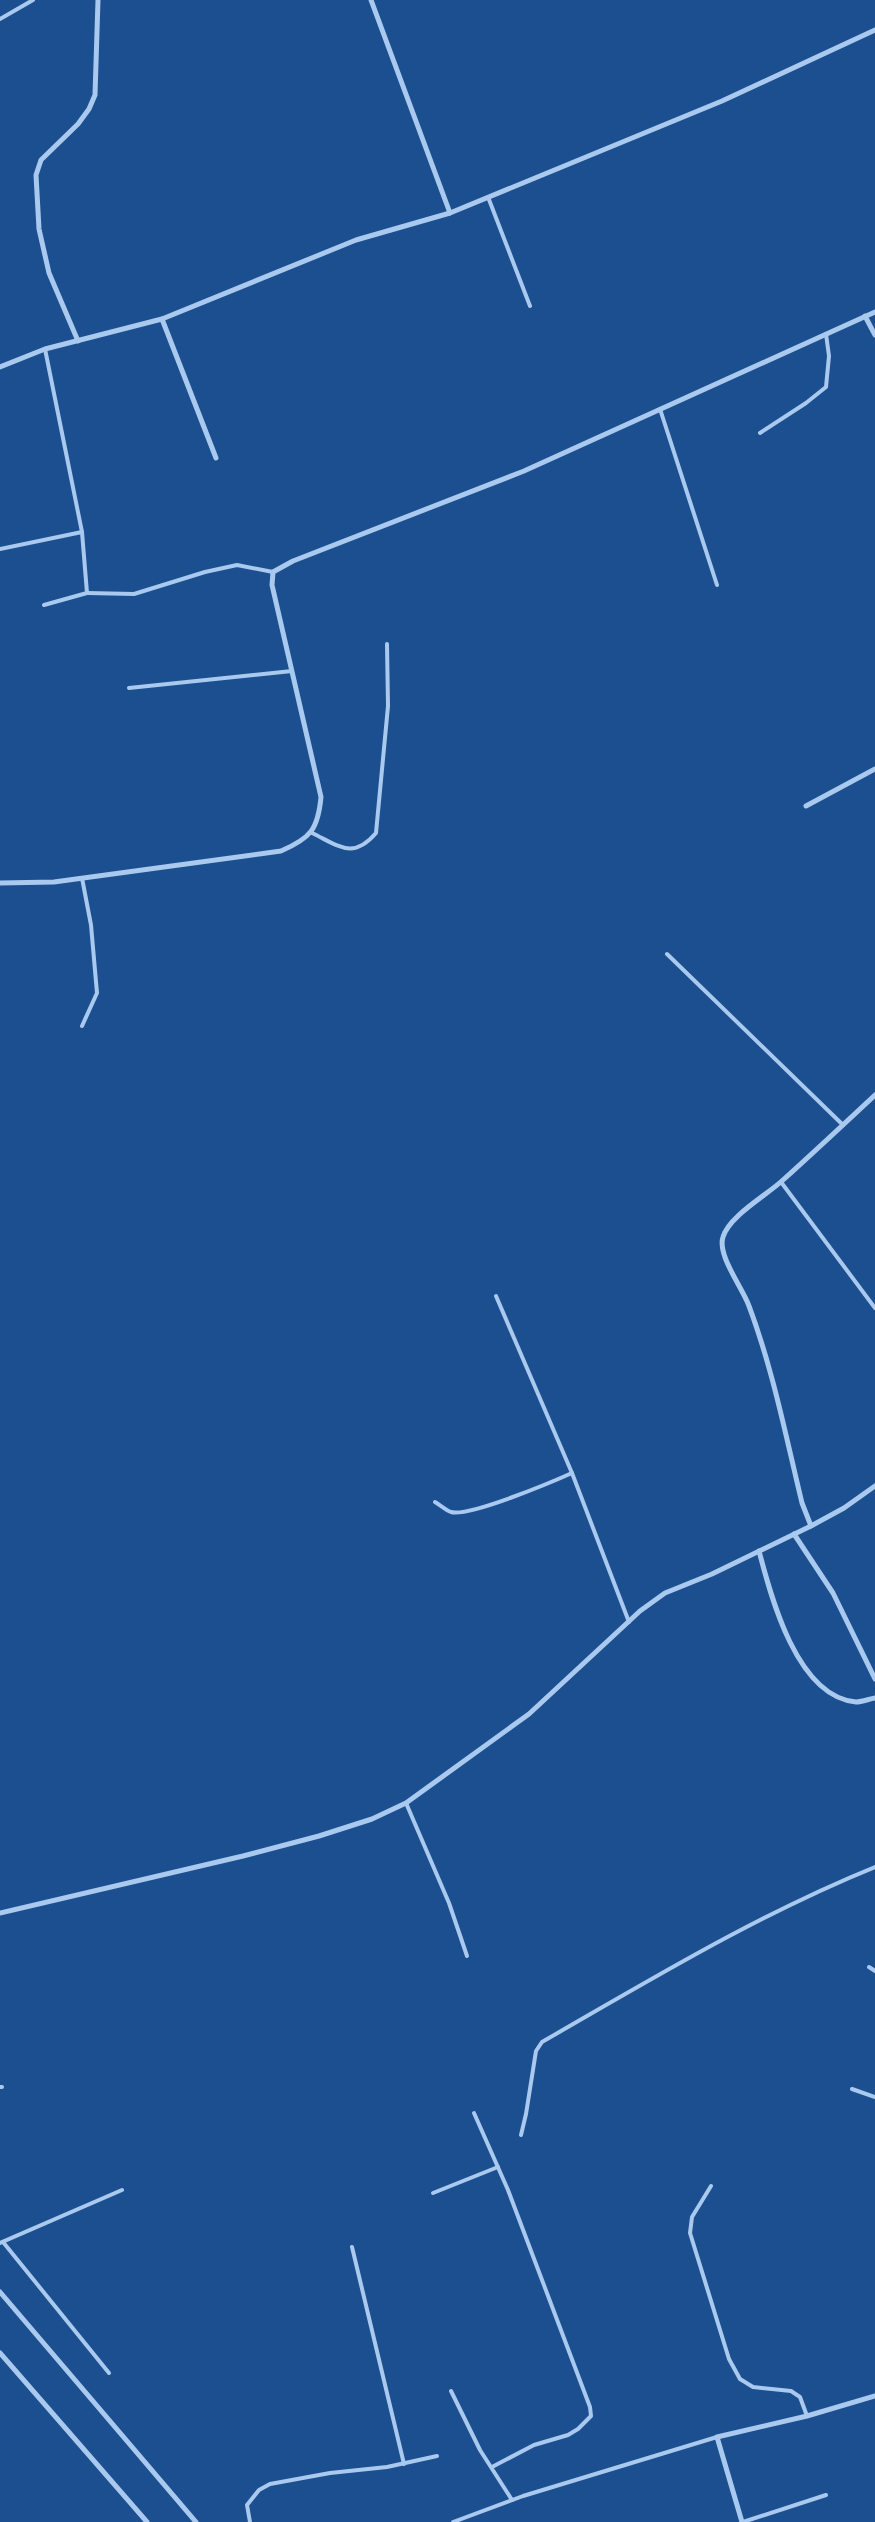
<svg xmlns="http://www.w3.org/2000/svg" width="875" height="2522" viewBox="0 0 875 2522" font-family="Overpass,sans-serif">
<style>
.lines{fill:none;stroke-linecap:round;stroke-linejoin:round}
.service{stroke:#a9c9ee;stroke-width:4}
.minor{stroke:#a9c9ee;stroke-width:5}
</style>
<rect width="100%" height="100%" fill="#1b4f8f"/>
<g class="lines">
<!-- service -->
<g class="service">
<path d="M0,19L33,0"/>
<path d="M488,197L530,306"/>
<path d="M660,409L717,585"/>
<path d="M760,433L806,403L826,387L829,356L826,334"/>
<path d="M0,549L82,532"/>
<path d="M87,593L134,594L205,572L237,565L273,572"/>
<path d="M44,605L87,593L82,532L45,349"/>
<path d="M129,688L292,671"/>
<path d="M312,833C339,846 353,860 376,833L388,706L387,644"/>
<path d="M667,954L843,1125"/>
<path d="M82,1026L97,993L91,925L82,878"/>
<path d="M781,1182L875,1308"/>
<path d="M496,1296L572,1473L629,1622"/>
<path d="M435,1502C440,1505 446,1510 451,1512C469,1517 552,1482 572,1473"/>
<path d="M406,1803L449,1903L467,1956"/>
<path d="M869,1967L875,1971"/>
<path d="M0,2087H2"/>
<path d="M852,2089L875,2097"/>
<path d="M474,2113L508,2190L590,2407L591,2416L578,2429L568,2435L534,2445L492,2467"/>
<path d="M521,2135L526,2114L536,2051L542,2042C650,1980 759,1914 875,1867"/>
<path d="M711,2186L692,2217L690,2233L729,2359L740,2379L753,2387L791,2391L800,2397L807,2416"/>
<path d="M433,2193L498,2167"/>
<path d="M3,2242L109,2373"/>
<path d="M0,2243L122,2190"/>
<path d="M352,2247L404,2464"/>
<path d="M451,2391L480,2450L512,2500"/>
<path d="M250,2522L247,2505L259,2490L270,2484L330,2473L387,2467L437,2456"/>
<path d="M453,2522L523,2496L717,2437"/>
<path d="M743,2522L826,2495"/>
</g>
<!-- minor -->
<g class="minor">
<path d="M371,0L450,213"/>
<path d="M865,316L875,335"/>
<path d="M162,319L216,458"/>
<path d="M78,341L49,273L39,229L36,175L41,160L78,124L89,109L95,95L98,0"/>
<path d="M0,367L45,349L162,319L356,240L450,213L722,101L875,30"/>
<path d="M806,806L875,769"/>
<path d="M0,883L54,882L281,851C311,838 318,829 321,797L272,585L273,572L293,561L524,471L875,312"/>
<path d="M811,1526L802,1503C786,1437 773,1370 749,1306C742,1287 717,1255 723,1237C729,1216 767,1195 783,1180C814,1152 844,1124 875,1095"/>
<path d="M794,1534L833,1593L875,1679"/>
<path d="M759,1551C771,1597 797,1697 856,1702C862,1702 869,1699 875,1698"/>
<path d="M0,1913L243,1856L319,1836L372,1819L406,1803L529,1714L640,1611L665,1593L712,1574L811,1526L844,1508L875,1486"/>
<path d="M0,2292L196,2522"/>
<path d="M0,2353L147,2522"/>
<path d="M742,2522L717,2437L807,2416L875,2396"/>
</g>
</g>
</svg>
